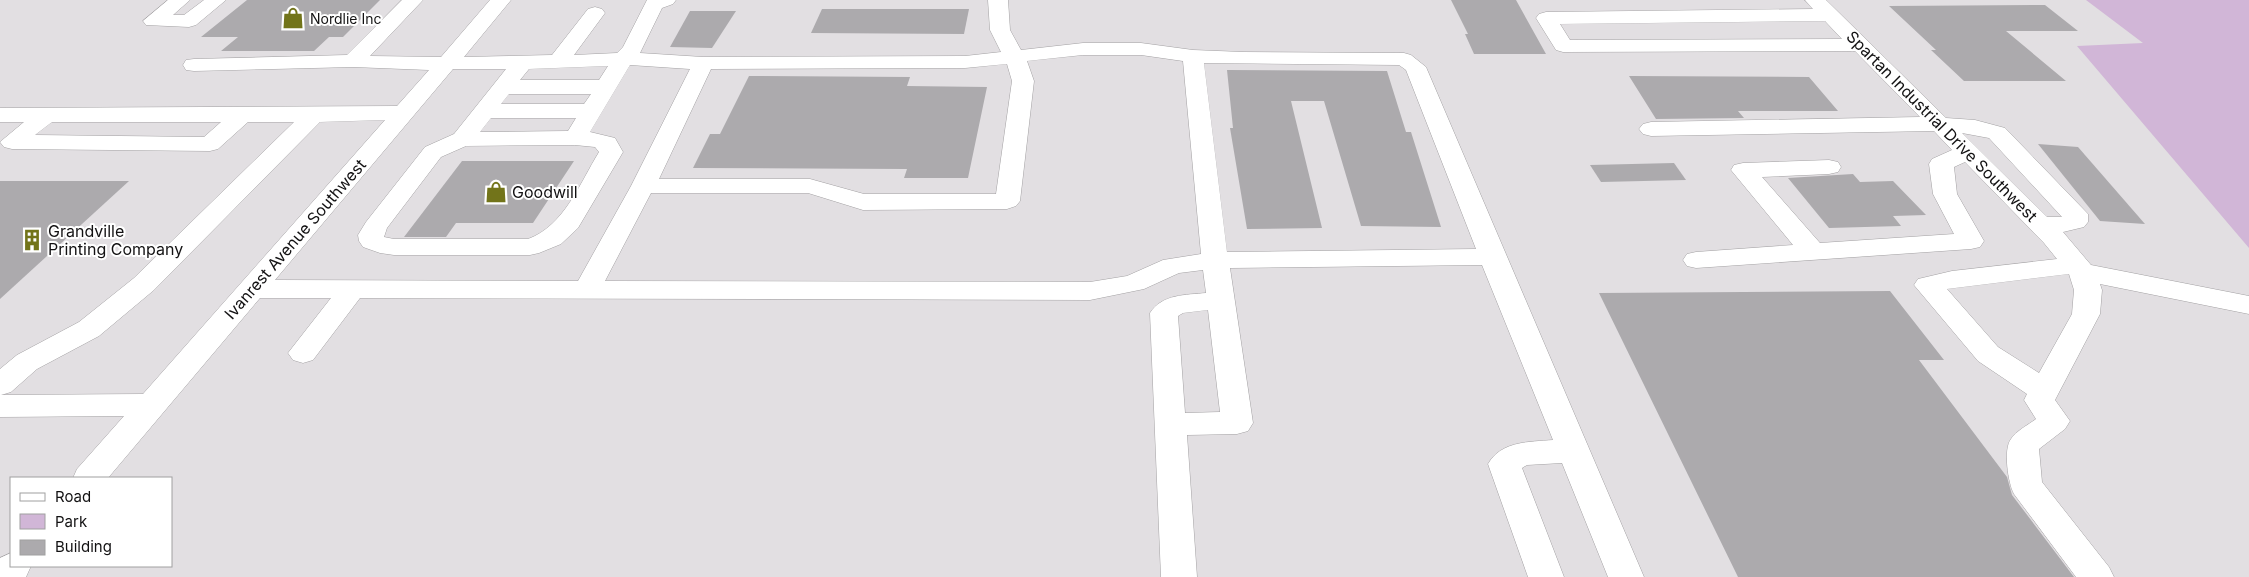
<svg xmlns="http://www.w3.org/2000/svg" width="2249" height="577" viewBox="0 0 2249 577" font-family="Inter,sans-serif">
<style>
.green{fill:#d1b6d7}
.building{fill:#acaaad}
.lines{fill:none;stroke-linecap:round;stroke-linejoin:round}
.minor-casing{stroke:#a3a1a3;stroke-width:1}
.minor{fill:#fff;fill-rule:evenodd}
.labels{text-anchor:middle;dominant-baseline:central;stroke-width:4;stroke-linejoin:round;paint-order:stroke}
.far-poi-label{font-size:14px;fill:#121112;stroke:#fff;text-anchor:start}
.street-label{font-size:16px;fill:#121112;stroke:#fff}
.poi-label{font-size:16px;fill:#121112;stroke:#fff;text-anchor:start}
</style>
<rect width="100%" height="100%" fill="#e2dfe2"/>
<!-- green -->
<path class="green" d="M2086,0H2249V248L2077,46L2143,43Z"/>
<!-- building -->
<g class="building">
<path d="M247,0H380L343,37H329L314,51H221L238,37H201Z"/>
<path d="M1451,0H1516L1546,54H1474L1465,34H1468Z"/>
<path d="M2045,5L2078,31H2006L2066,81H1964L1931,50H1936L1889,6Z"/>
<path d="M822,9H969L964,34L811,33Z"/>
<path d="M690,11H736L712,48L670,47Z"/>
<path d="M1227,70L1387,71L1406,132H1411L1441,227L1361,226L1324,101H1291L1322,228L1247,229L1230,128H1233Z"/>
<path d="M749,76L910,77L907,86L987,87L968,178H904L907,169L693,168L710,134H720Z"/>
<path d="M1629,76L1809,77L1838,111H1738L1744,118L1656,119Z"/>
<path d="M2038,144L2078,147L2145,224L2100,221Z"/>
<path d="M462,161H574L533,223H456L446,237H404Z"/>
<path d="M1674,163L1686,180L1601,182L1590,165Z"/>
<path d="M1853,174L1860,182L1893,181L1926,215L1893,216L1901,226L1829,228L1788,178Z"/>
<path d="M0,181H129L0,299Z"/>
<path d="M1890,291L1944,360H1919L2007,477L2012,495L2074,577H1738L1599,293Z"/>
</g>
<g class="lines">
<!-- minor casing -->
<g class="minor-casing">
<g id="minor">
<path d="M168,0H190L173,15H184L204,0H226L196,25L189,27L146,25L143,21Z"/>
<path d="M402,0H423L370,56L441,57L490,0H511L464,57L552,55L588,9L595,7L602,9L605,13L574,55L617,53L623,47L647,0H676L673,4L662,8L640,53L703,57L965,56L1001,52L990,30L988,0H1008L1010,30L1021,50L1083,43H1141L1193,50L1243,52L1404,53L1411,55L1426,67L1644,577H1608L1562,463L1527,465L1522,468L1564,577H1528L1488,464C1501,441 1529,442 1553,440L1482,265L1230,268L1253,423L1248,431L1237,434L1187,435L1197,577H1161L1150,313C1162,294 1186,295 1206,293L1203,270L1179,273L1144,289L1090,300L360,298L313,360L303,363L293,360L288,353L331,298H260L108,478H73L77,469L124,416L0,417V369L17,355L79,322L134,278L294,122H248L218,149L210,151L12,149L4,147L0,142L24,122H0V108L397,106L429,70L353,67L194,71L186,70L183,65L186,60L194,59L347,55ZM1083,55H1141L1183,61L1201,254L1163,260L1127,276L1090,282L605,281L651,193H808L863,210L1007,209L1016,206L1020,201L1034,81L1027,61ZM1204,63L1399,65L1406,70L1476,249L1227,252ZM1007,64L1012,81L996,194H864L810,179H659L711,69L965,68ZM630,65L690,69L631,186L578,281L275,280L453,69H506L454,134L425,147L366,222L358,235L359,241L363,247L380,253L394,255H530L539,253L561,244L578,228L623,152L615,138L590,132ZM608,66L599,80H520L529,69ZM509,94H591L584,104H501ZM491,118H576L568,131L480,132ZM385,120L143,394L1,395L11,392L37,369L99,336L154,290L320,122ZM52,122H221L204,137L35,135ZM575,145L595,147L599,152C580,183 564,226 528,239H394L384,237L387,228L441,157L466,146ZM1208,310L1220,412L1185,413L1178,316L1183,313Z"/>
<path d="M1805,0H1826L1946,118L1975,120L2005,128L2088,214V222L2084,227L2063,232L2091,265L2249,296V314L2100,284L2102,290L2100,314L2055,400L2070,421L2065,429L2039,449L2042,482L2109,567L2114,577H2076L2014,494C2008,483 2003,449 2011,439C2016,431 2028,425 2036,419L2024,400L2027,394L1978,361L1914,285L1918,279L1952,271L2057,259L2044,243L1965,162L1954,167L1957,194L1984,241L1980,247L1971,249L1696,268L1687,266L1683,260L1687,254L1696,252L1793,245L1731,170L1734,165L1743,163L1829,160L1838,162L1841,167L1838,172L1829,174L1762,177L1820,243L1954,234L1933,194L1929,164L1932,159L1952,150L1934,131L1651,136L1643,134L1639,129L1643,124L1651,122L1920,117L1855,51L1563,52L1556,50L1536,18L1539,14L1546,12L1813,9ZM1825,21L1842,39L1570,40L1560,24ZM1962,133L1989,138L2062,217H2047ZM2069,274L2074,290L2072,314L2039,373L1998,347L1947,289Z"/>
<path d="M11,553V566H31L26,577H0V558Z"/>
</g>
</g>
<!-- minor -->
<use href="#minor" class="minor"/>
</g>
<!-- icons -->
<defs>
<g id="shop-bare" transform="scale(1.725)"><path d="M-5-2.5h2.3a2.7 3.5 0 0 1 5.4 0H5L5.5 6h-11ZM-1.5-2.5h3a1.5 2.3 0 0 0-3 0Z" fill="#72741a" stroke="#fff" stroke-width="2.5" paint-order="stroke"/></g>
<g id="building-bare" transform="scale(1.725)"><path d="M-4-6H4V6H1V3H-1V6H-4ZM-2.5-4.3h1.7v1.8h-1.7ZM.8-4.3h1.7v1.8H.8ZM-2.5-1h1.7V.8h-1.7ZM.8-1h1.7V.8H.8Z" fill="#72741a" stroke="#fff" stroke-width="2.5" paint-order="stroke"/></g>
</defs>
<g fill-rule="evenodd">
<use href="#shop-bare" x="293" y="18"/>
<use href="#shop-bare" x="496" y="192"/>
<use href="#building-bare" x="32" y="240"/>
</g>
<g class="labels">
<!-- far-poi labels -->
<g class="far-poi-label">
<text x="310" y="18">Nordlie Inc</text>
</g>
<!-- street labels -->
<g class="street-label">
<text transform="translate(1942 126) rotate(45)">Spartan Industrial Drive Southwest</text>
<text transform="translate(295 239) rotate(-49)">Ivanrest Avenue Southwest</text>
</g>
<!-- poi labels -->
<g class="poi-label">
<text x="512" y="192">Goodwill</text>
<text x="48" y="231">Grandville<tspan x="48" dy="18">Printing Company</tspan></text>
</g>
</g>
<!-- legend -->
<rect x="10" y="477" width="162" height="90" fill="#ffffff" stroke="#a0a0a0"/>
<rect x="20" y="493" width="25" height="8" fill="#ffffff" stroke="#a0a0a0"/>
<text x="55" y="502" font-size="15" fill="#121112">Road</text>
<rect x="20" y="514" width="25" height="15" fill="#d1b6d7" stroke="#a0a0a0"/>
<text x="55" y="527" font-size="15" fill="#121112">Park</text>
<rect x="20" y="540" width="25" height="15" fill="#acaaad" stroke="#a0a0a0"/>
<text x="55" y="552" font-size="15" fill="#121112">Building</text>
</svg>
